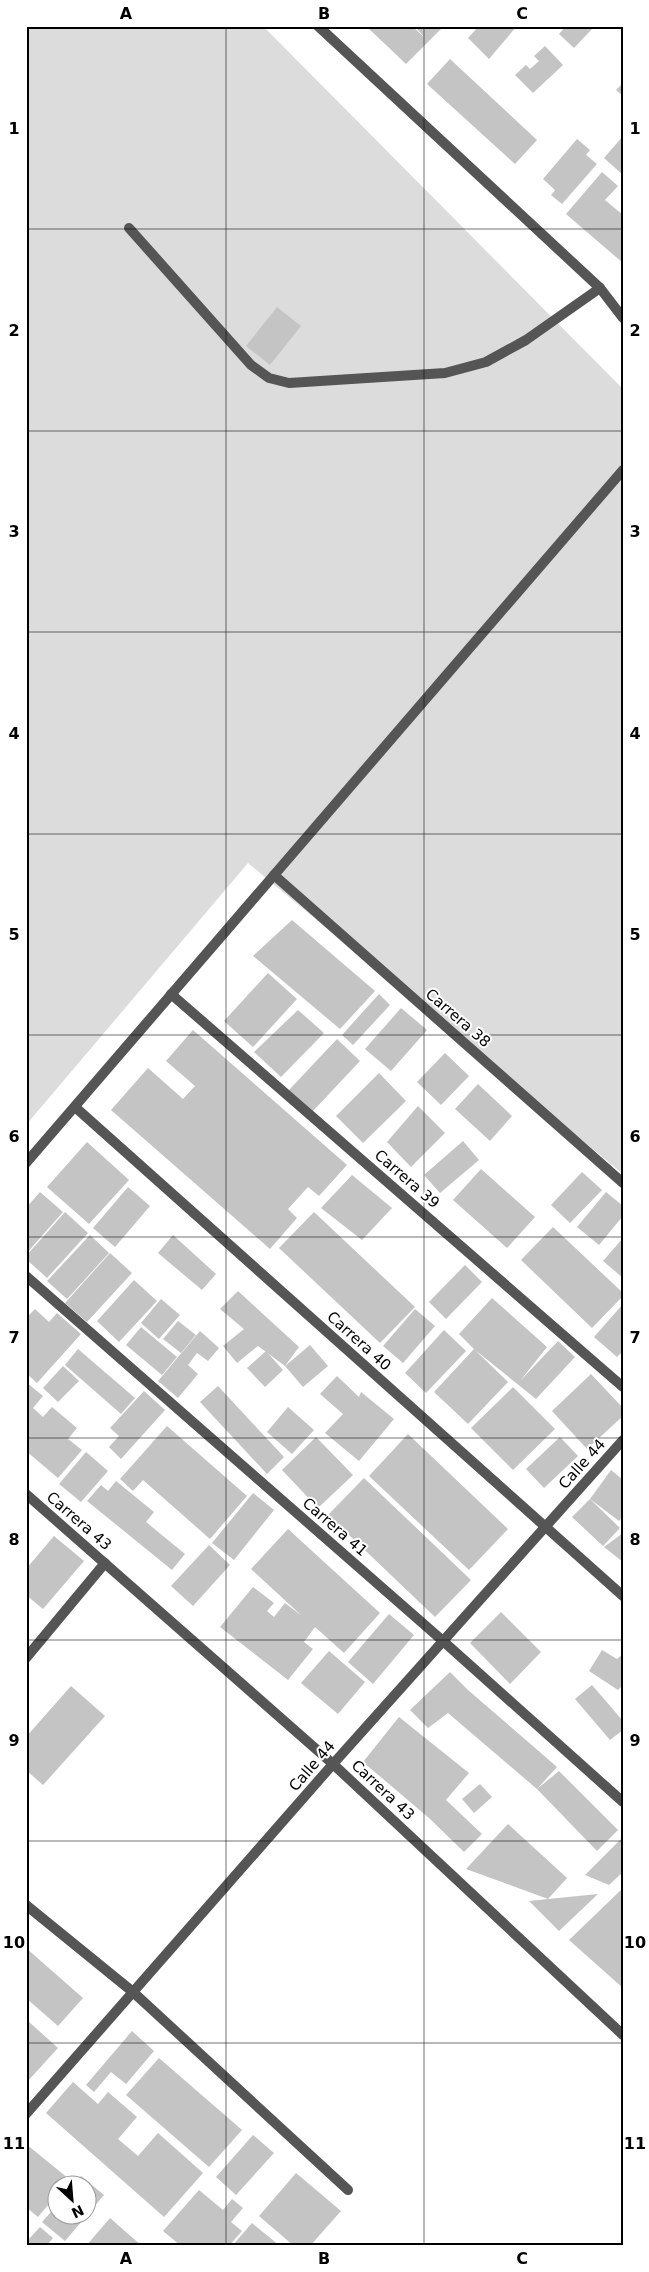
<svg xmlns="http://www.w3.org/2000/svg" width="649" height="2272" viewBox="0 0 649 2272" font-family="'DejaVu Sans',sans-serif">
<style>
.green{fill:#dcdcdc}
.building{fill:#c4c4c4}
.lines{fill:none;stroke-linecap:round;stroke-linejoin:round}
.street{stroke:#555;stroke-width:10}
.grid{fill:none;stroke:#000;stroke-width:1;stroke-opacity:0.55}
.labels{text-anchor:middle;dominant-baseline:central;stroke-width:4;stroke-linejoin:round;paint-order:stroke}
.street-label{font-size:15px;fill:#000;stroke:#fff}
.neatline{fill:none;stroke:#000;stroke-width:2}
.grid-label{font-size:16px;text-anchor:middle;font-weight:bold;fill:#000}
</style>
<rect width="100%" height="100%" fill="#fff"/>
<!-- green -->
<path class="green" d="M26,26H263L623,389V1174L248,863L26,1125Z"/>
<!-- building -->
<g class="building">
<path d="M366,26H412L425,38L417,29L420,26H444L406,64Z"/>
<path d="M479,26H517L489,59L468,38Z"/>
<path d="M566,26H589L592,29L574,48L559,34Z"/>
<path d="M545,46L563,65L533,93L515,75L526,65L530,69L539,61L534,56Z"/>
<path d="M450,59L537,140L515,164L427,84Z"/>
<path d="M623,83V96L616,90Z"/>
<path d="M623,136V175L604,158Z"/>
<path d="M577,139L590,150L586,155L597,164L562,204L551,195L555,190L543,179Z"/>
<path d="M602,172L618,186L605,200L623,215V263L566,214Z"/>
<path d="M277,307L301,326L270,365L246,346Z"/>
<path d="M292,920L375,991L340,1029L253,956Z"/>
<path d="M268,973L297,999L253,1047L224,1021Z"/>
<path d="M379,994L390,1005L353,1045L342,1035Z"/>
<path d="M401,1008L427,1030L391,1071L365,1049Z"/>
<path d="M298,1010L324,1033L281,1077L254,1052Z"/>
<path d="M193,1030L347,1165L319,1196L308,1187L288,1209L297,1218L270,1249L111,1110L148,1068L183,1099L195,1086L166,1061Z"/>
<path d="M337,1039L360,1061L313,1111L289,1090Z"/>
<path d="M445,1053L469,1076L441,1105L417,1082Z"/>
<path d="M379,1073L406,1101L363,1143L336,1116Z"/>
<path d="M478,1084L512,1116L490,1141L455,1109Z"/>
<path d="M418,1106L445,1133L411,1167L387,1142Z"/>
<path d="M463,1141L479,1160L440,1193L424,1175Z"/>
<path d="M87,1142L129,1180L89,1224L47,1187Z"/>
<path d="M481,1169L535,1217L507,1248L453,1200Z"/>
<path d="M582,1172L602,1190L570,1223L551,1205Z"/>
<path d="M352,1175L392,1208L362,1240L321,1208Z"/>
<path d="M128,1187L150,1206L115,1247L93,1228Z"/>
<path d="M40,1192L63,1212L26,1254V1208Z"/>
<path d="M606,1192L623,1206V1216L599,1245L577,1227Z"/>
<path d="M65,1212L88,1233L47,1278L26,1259V1256Z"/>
<path d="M314,1212L415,1307L380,1343L279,1248Z"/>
<path d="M553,1227L623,1293V1296L592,1328L521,1260Z"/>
<path d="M90,1235L109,1253L67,1299L47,1281Z"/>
<path d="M173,1235L216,1274L202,1290L158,1253Z"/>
<path d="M623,1238V1278L603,1261Z"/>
<path d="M110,1253L132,1273L87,1322L65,1303Z"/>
<path d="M465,1265L482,1282L446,1319L429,1302Z"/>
<path d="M134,1280L157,1301L119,1342L97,1321Z"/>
<path d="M238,1291L299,1347L285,1366L258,1346L237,1363L223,1346L244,1329L220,1309Z"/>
<path d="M492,1298L547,1347L520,1381L558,1341L575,1357L536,1399L475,1350L508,1382L468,1424L434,1392L474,1349L459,1334Z"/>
<path d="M161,1299L180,1315L159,1339L141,1323Z"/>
<path d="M623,1304V1351L617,1357L594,1337Z"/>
<path d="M35,1309L49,1322L57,1313L81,1334L37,1383L26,1373V1318Z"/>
<path d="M415,1309L435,1326L403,1363L383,1346Z"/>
<path d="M178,1321L196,1335L181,1353L163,1339Z"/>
<path d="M141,1327L177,1357L162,1375L126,1345Z"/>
<path d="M444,1330L466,1351L426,1393L405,1373Z"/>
<path d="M200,1331L219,1348L208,1361L197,1353L188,1365L198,1374L178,1398L158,1381Z"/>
<path d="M310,1345L328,1366L303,1387L285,1366Z"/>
<path d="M78,1349L135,1398L121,1414L65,1365Z"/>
<path d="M266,1351L283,1370L265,1387L247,1368Z"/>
<path d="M63,1366L79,1381L58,1402L43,1388Z"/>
<path d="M591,1374L623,1408V1416L587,1449L552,1411Z"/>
<path d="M337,1376L359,1397L361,1392L394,1419L359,1461L325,1433L343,1414L320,1394Z"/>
<path d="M26,1382L43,1396L33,1408L43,1417L52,1407L77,1428L68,1439L82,1450L58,1478L26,1451Z"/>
<path d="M218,1386L284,1457L267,1474L200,1402Z"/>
<path d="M513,1387L555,1429L513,1470L471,1428Z"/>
<path d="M144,1391L165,1410L121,1459L109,1447L119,1436L110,1428Z"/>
<path d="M288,1407L314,1430L292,1454L267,1432Z"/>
<path d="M167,1426L247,1496L210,1539L143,1480L133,1491L120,1479Z"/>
<path d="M408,1434L508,1529L469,1570L369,1476Z"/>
<path d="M316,1437L353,1475L318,1508L282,1470Z"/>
<path d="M560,1437L578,1456L544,1488L526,1469Z"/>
<path d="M86,1452L108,1471L81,1502L59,1484Z"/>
<path d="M611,1470L623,1480V1517L619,1521L590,1499Z"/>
<path d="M364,1478L471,1580L435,1617L328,1515Z"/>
<path d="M116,1481L154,1512L146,1522L185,1554L172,1570L87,1501L101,1485L108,1491Z"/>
<path d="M253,1493L274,1510L234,1560L212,1543Z"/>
<path d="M590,1499L620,1528L603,1546L572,1517Z"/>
<path d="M288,1529L380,1613L344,1653L315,1627L304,1642L313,1649L288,1680L220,1627L253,1587L274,1603L267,1611L274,1617L285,1603L302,1616L251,1569Z"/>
<path d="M623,1533V1562L604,1547Z"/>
<path d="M54,1536L84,1561L43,1609L26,1595V1569Z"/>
<path d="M209,1545L230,1565L193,1606L171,1586Z"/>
<path d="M501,1612L541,1652L510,1684L470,1643Z"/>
<path d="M389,1614L414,1635L373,1684L348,1662Z"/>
<path d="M602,1650L617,1659L623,1654V1685L618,1690L589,1671Z"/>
<path d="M329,1651L365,1682L338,1714L301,1683Z"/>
<path d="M450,1672L468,1690L557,1767L537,1789L559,1771L618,1830L597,1851L537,1789L448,1713L428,1728L410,1710Z"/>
<path d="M592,1685L623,1721V1730L610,1740L575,1699Z"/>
<path d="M71,1686L105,1716L43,1785L26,1770V1737Z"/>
<path d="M399,1717L469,1773L446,1800L482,1834L464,1852L429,1818L363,1762Z"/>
<path d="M480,1784L492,1797L474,1813L462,1799Z"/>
<path d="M508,1824L567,1878L548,1899L466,1869Z"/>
<path d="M623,1837V1872L609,1885L585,1875Z"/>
<path d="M623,1888V1988L569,1940Z"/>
<path d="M598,1894L559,1931L529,1901L548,1899Z"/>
<path d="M26,1948L83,1998L58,2026L26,1998Z"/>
<path d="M28,2021L58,2048L26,2083V2022Z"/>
<path d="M132,2031L154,2051L126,2084L111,2072L94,2092L86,2085Z"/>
<path d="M159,2058L242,2130L209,2167L126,2095Z"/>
<path d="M73,2082L98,2104L108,2092L137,2117L118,2139L138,2156L158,2133L203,2173L164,2217L46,2113Z"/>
<path d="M253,2135L274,2153L236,2195L216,2177Z"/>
<path d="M26,2144L69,2179L64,2184H58V2193L38,2217L26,2207Z"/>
<path d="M296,2173L341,2211L310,2246H294L259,2216Z"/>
<path d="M81,2176L104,2195L65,2241L42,2222L58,2204V2214H88V2184H74Z"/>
<path d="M199,2190L223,2210L232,2199L243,2208L231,2222L242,2231L229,2246H181L163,2231Z"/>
<path d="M110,2218L142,2246H86Z"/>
<path d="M252,2223L280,2246H232Z"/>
<path d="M40,2227L53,2238L46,2246H26V2242Z"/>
</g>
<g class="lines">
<!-- street -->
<g class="street">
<path d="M318,26L600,288L623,318"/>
<path d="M129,228L251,365L269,378L289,383L445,373L486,362L526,340L600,288"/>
<path d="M274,875L623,1183"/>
<path d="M171,994L623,1387"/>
<path d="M75,1107L623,1596"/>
<path d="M26,1163L623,470"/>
<path d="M26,1276L443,1641L623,1802"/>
<path d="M26,1494L333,1764L623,2035"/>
<path d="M26,1658L105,1563"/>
<path d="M26,1905L133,1992L348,2190"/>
<path d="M26,2114L333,1764L623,1440"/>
</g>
</g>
<!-- grid -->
<path class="grid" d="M226,26V2246M424,26V2246M26,229H623M26,431H623M26,632H623M26,834H623M26,1035H623M26,1237H623M26,1438H623M26,1640H623M26,1841H623M26,2043H623"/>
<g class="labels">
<!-- street labels -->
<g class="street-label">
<text transform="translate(458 1018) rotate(41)">Carrera 38</text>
<text transform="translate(407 1179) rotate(41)">Carrera 39</text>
<text transform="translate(359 1341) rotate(42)">Carrera 40</text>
<text transform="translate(582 1464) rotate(-48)">Calle 44</text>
<text transform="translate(79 1521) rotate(41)">Carrera 43</text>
<text transform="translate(335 1527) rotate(41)">Carrera 41</text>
<text transform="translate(312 1766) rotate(-49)">Calle 44</text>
<text transform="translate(383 1790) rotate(43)">Carrera 43</text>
</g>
</g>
<!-- border -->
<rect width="649" height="2272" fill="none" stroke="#ffffff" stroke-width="55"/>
<!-- north arrow -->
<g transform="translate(72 2200) rotate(154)"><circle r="24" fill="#ffffff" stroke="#999999"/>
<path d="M0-4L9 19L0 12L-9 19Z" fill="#000000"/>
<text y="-8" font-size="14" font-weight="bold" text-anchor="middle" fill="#000000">N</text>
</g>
<rect x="28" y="28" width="594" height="2216" class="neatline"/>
<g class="grid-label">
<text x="126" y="19">A</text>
<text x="324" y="19">B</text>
<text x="522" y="19">C</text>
<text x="14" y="134">1</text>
<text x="635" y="134">1</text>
<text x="14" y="336">2</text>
<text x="635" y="336">2</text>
<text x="14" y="537">3</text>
<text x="635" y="537">3</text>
<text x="14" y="739">4</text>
<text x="635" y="739">4</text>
<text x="14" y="940">5</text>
<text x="635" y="940">5</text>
<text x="14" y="1142">6</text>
<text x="635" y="1142">6</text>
<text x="14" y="1343">7</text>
<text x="635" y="1343">7</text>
<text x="14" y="1545">8</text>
<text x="635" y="1545">8</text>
<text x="14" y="1746">9</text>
<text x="635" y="1746">9</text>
<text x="14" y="1948">10</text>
<text x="635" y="1948">10</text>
<text x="14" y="2149">11</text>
<text x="635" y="2149">11</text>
<text x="126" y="2264">A</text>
<text x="324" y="2264">B</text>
<text x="522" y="2264">C</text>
</g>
</svg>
